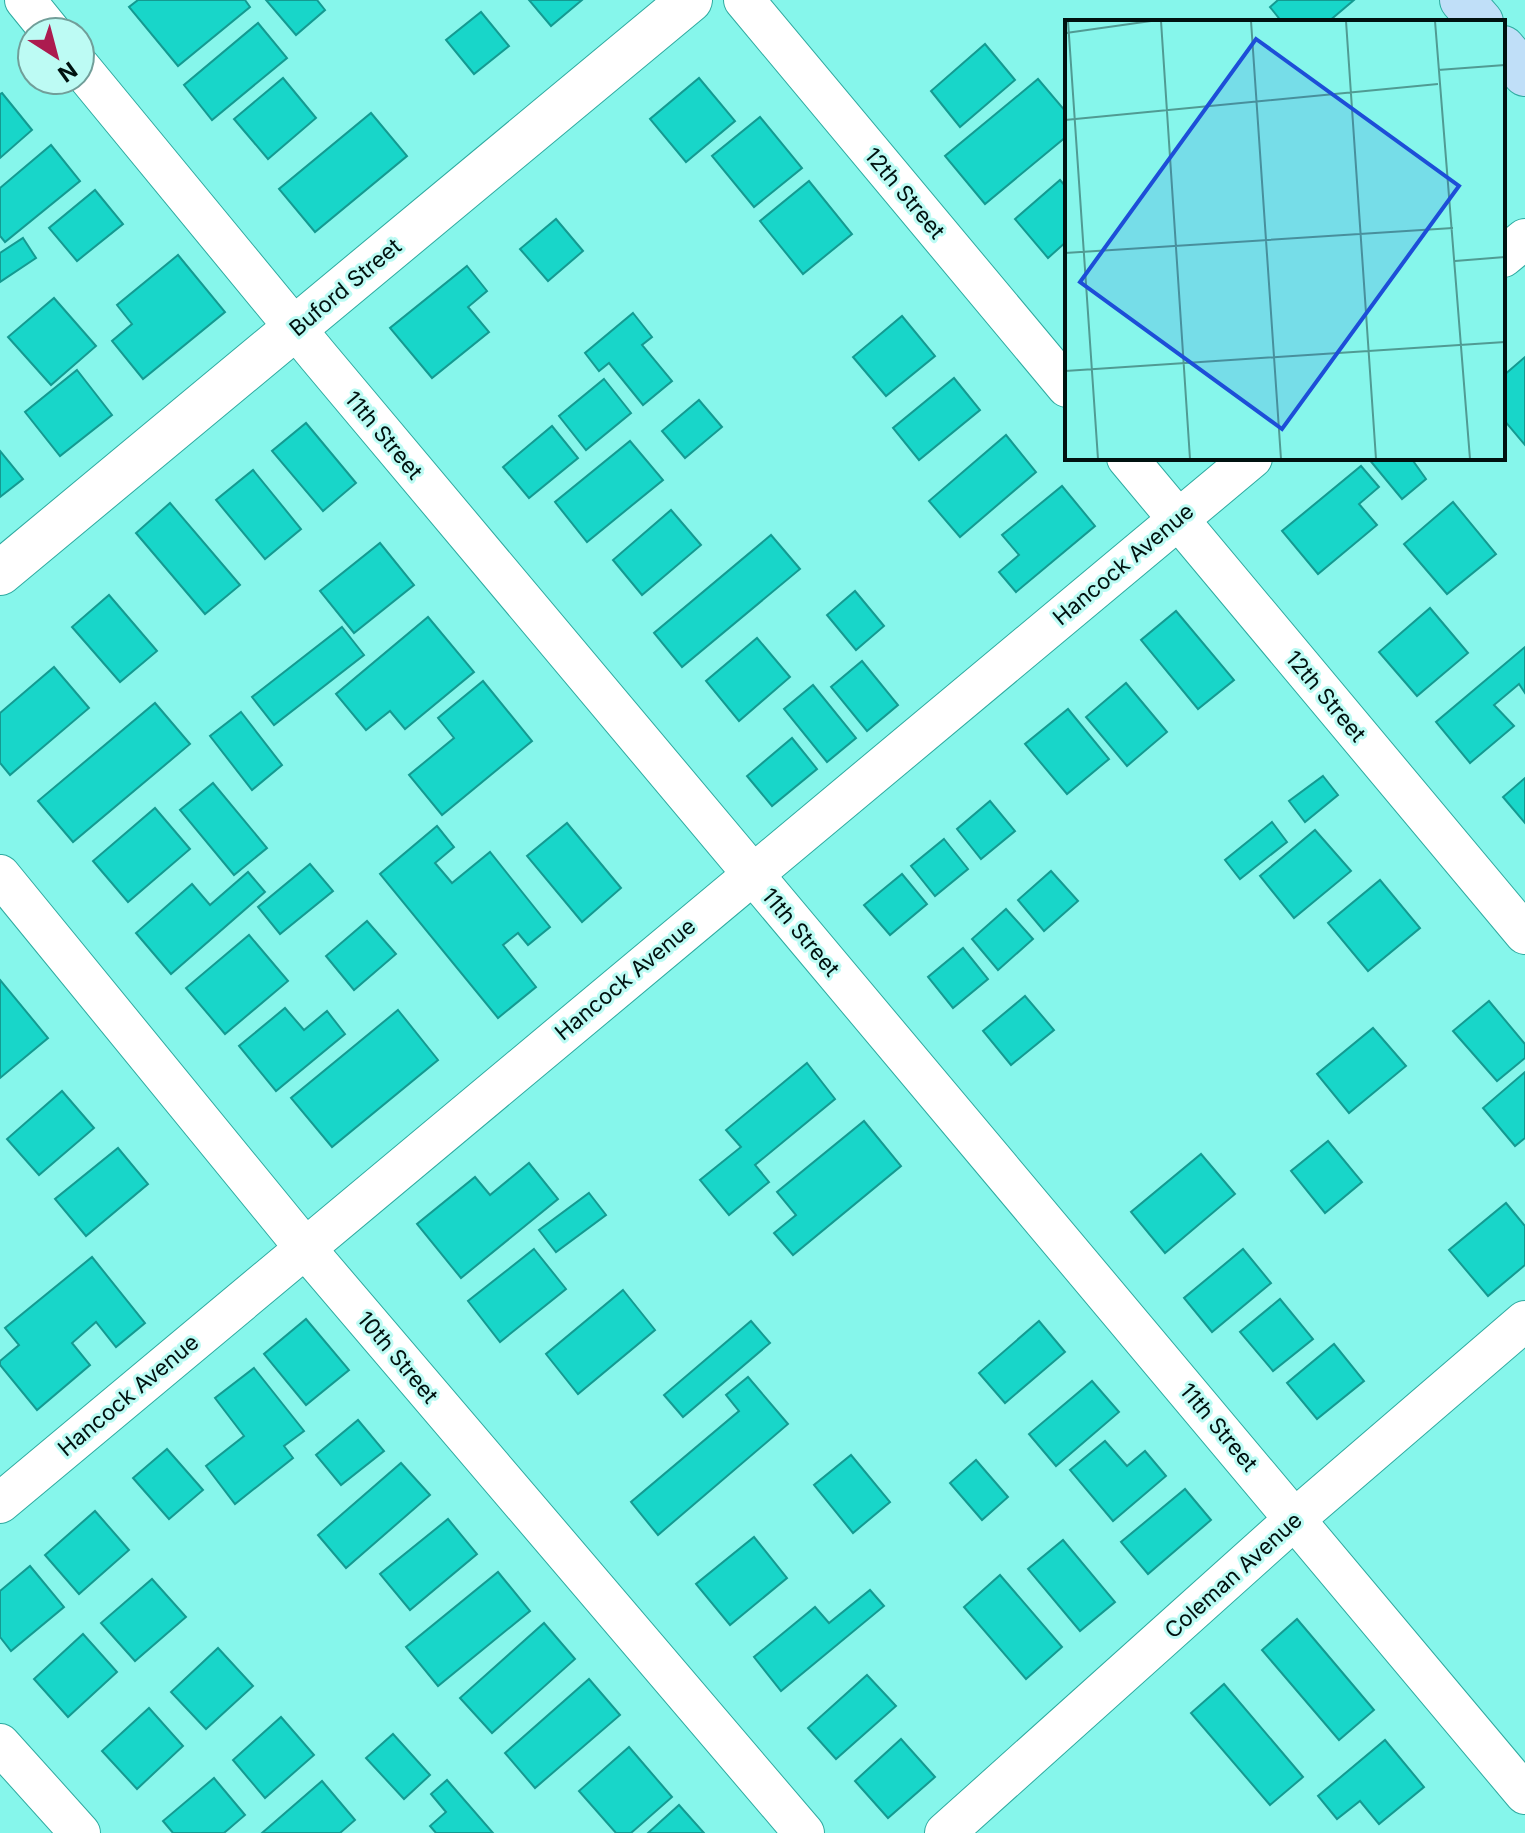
<svg xmlns="http://www.w3.org/2000/svg" width="1525" height="1833" viewBox="0 0 1525 1833" font-family="Inter,sans-serif">
<style>
.building{fill:#18d6c9;stroke:#149a91;stroke-width:2}
.lines{fill:none;stroke-linecap:round;stroke-linejoin:round}
.minor-casing{stroke:#2faaa0;stroke-width:42}
.tertiary-casing{stroke:#2faaa0;stroke-width:46}
.secondary-casing{stroke:#2faaa0;stroke-width:46}
.minor{stroke:#fff;stroke-width:40}
.tertiary{stroke:#fff;stroke-width:44}
.secondary{stroke:#c0dff8;stroke-width:44}
.labels{text-anchor:middle;dominant-baseline:central;stroke-width:6;stroke-linejoin:round;paint-order:stroke}
.street-label{font-size:22px;fill:#001210;stroke:#bdfbf4}
.inset-road{fill:none;stroke:#509b93;stroke-width:2}
.view{fill:#1d4ed8;fill-opacity:0.15;stroke:#1d4ed8;stroke-width:4}
.inset-edge{fill:none;stroke:#001210;stroke-width:4}
</style>
<rect width="100%" height="100%" fill="#86f6eb"/>
<!-- building -->
<g class="building">
<path d="M138,0H245L250,7L178,66L129,7Z"/>
<path d="M266,0H317L325,10L296,35Z"/>
<path d="M529,0H582L551,26Z"/>
<path d="M1278,0H1354L1328,22H1282L1270,7Z"/>
<path d="M481,12L509,46L474,74L446,40Z"/>
<path d="M258,23L287,58L212,120L184,85Z"/>
<path d="M985,44L1015,80L960,127L931,91Z"/>
<path d="M283,78L316,118L268,159L234,119Z"/>
<path d="M699,78L735,121L686,162L650,119Z"/>
<path d="M1038,79L1067,113V136L985,204L945,156Z"/>
<path d="M2,93L32,130L0,158V94Z"/>
<path d="M371,113L407,156L315,232L279,189Z"/>
<path d="M760,117L802,168L754,207L712,156Z"/>
<path d="M51,145L80,181L5,242L0,236V188Z"/>
<path d="M1060,180L1067,188V241L1048,258L1015,219Z"/>
<path d="M809,181L852,234L803,274L760,221Z"/>
<path d="M95,190L123,224L77,261L49,228Z"/>
<path d="M556,219L583,251L548,281L520,249Z"/>
<path d="M23,238L36,258L0,282V253Z"/>
<path d="M178,255L225,312L143,379L112,341L132,324L117,305Z"/>
<path d="M467,266L487,291L468,307L489,332L432,378L390,328Z"/>
<path d="M54,298L96,346L51,385L8,337Z"/>
<path d="M633,313L652,337L642,345L672,381L643,405L609,363L599,371L585,353Z"/>
<path d="M902,316L935,356L886,396L853,357Z"/>
<path d="M1525,357V445L1503,419V376Z"/>
<path d="M77,370L112,415L60,456L25,412Z"/>
<path d="M954,378L980,410L919,460L893,428Z"/>
<path d="M604,379L631,413L586,450L559,416Z"/>
<path d="M699,400L722,427L685,458L662,431Z"/>
<path d="M306,423L356,483L323,511L272,451Z"/>
<path d="M552,426L578,458L529,498L503,467Z"/>
<path d="M1006,435L1036,472L960,537L929,501Z"/>
<path d="M630,441L663,480L587,542L555,502Z"/>
<path d="M0,451L23,479L0,497Z"/>
<path d="M1368,458H1411L1426,479L1402,499Z"/>
<path d="M1361,466L1379,487L1359,504L1377,525L1318,574L1282,531Z"/>
<path d="M253,470L301,529L265,559L216,500Z"/>
<path d="M1062,486L1095,526L1016,592L999,572L1019,555L1002,535Z"/>
<path d="M1453,502L1496,554L1447,594L1404,544Z"/>
<path d="M170,503L240,585L205,614L136,533Z"/>
<path d="M671,510L701,545L642,595L613,560Z"/>
<path d="M771,535L800,569L682,667L654,633Z"/>
<path d="M380,543L414,585L354,633L320,591Z"/>
<path d="M855,591L884,626L856,650L827,615Z"/>
<path d="M109,595L157,651L120,682L72,627Z"/>
<path d="M1430,608L1468,653L1417,696L1379,652Z"/>
<path d="M1176,611L1234,680L1198,709L1141,640Z"/>
<path d="M428,617L474,672L405,729L390,711L366,730L336,694Z"/>
<path d="M342,627L364,655L274,725L252,697Z"/>
<path d="M757,638L790,677L739,721L706,681Z"/>
<path d="M1525,647V693L1519,684L1494,705L1514,726L1470,763L1436,722Z"/>
<path d="M862,661L898,705L867,731L831,687Z"/>
<path d="M54,667L89,708L10,775L0,763V713Z"/>
<path d="M483,681L532,741L442,815L409,775L454,738L438,718Z"/>
<path d="M1126,683L1167,732L1127,766L1086,717Z"/>
<path d="M813,685L856,738L827,762L784,709Z"/>
<path d="M155,703L190,744L73,842L38,801Z"/>
<path d="M1068,709L1109,759L1067,794L1025,744Z"/>
<path d="M241,712L282,765L252,790L210,736Z"/>
<path d="M792,738L817,769L772,806L747,776Z"/>
<path d="M1323,776L1338,795L1305,822L1289,801Z"/>
<path d="M1525,778V823L1503,797Z"/>
<path d="M213,783L267,848L234,875L180,810Z"/>
<path d="M990,801L1015,831L981,859L957,829Z"/>
<path d="M155,808L190,849L128,902L93,861Z"/>
<path d="M1272,822L1287,842L1240,879L1225,860Z"/>
<path d="M567,823L621,888L582,922L527,856Z"/>
<path d="M437,826L454,847L435,863L452,883L490,852L550,927L528,945L518,933L503,945L536,987L498,1018L380,874Z"/>
<path d="M1315,830L1351,871L1294,918L1260,876Z"/>
<path d="M944,839L968,869L935,896L911,866Z"/>
<path d="M310,864L333,891L280,934L258,907Z"/>
<path d="M1051,871L1078,901L1044,931L1018,900Z"/>
<path d="M248,872L265,892L171,974L136,933L192,884L210,905Z"/>
<path d="M902,874L927,904L890,935L864,905Z"/>
<path d="M1380,880L1420,928L1368,971L1328,923Z"/>
<path d="M1006,909L1033,939L998,970L972,939Z"/>
<path d="M367,921L396,954L354,990L326,956Z"/>
<path d="M249,935L288,981L225,1034L186,988Z"/>
<path d="M963,948L988,979L953,1008L928,977Z"/>
<path d="M0,980L48,1038L0,1078Z"/>
<path d="M1025,996L1054,1030L1011,1065L983,1031Z"/>
<path d="M1489,1001L1525,1044V1058L1497,1081L1453,1031Z"/>
<path d="M285,1008L304,1030L327,1011L345,1034L276,1091L239,1046Z"/>
<path d="M398,1010L438,1060L332,1147L291,1098Z"/>
<path d="M1373,1028L1406,1066L1349,1113L1317,1074Z"/>
<path d="M807,1063L835,1099L755,1165L769,1182L729,1215L700,1180L741,1147L726,1130Z"/>
<path d="M1525,1072V1138L1515,1146L1483,1108Z"/>
<path d="M62,1091L94,1128L39,1175L7,1139Z"/>
<path d="M864,1121L901,1166L793,1255L774,1233L796,1215L777,1192Z"/>
<path d="M1328,1141L1362,1182L1325,1213L1291,1171Z"/>
<path d="M118,1148L148,1184L86,1236L55,1199Z"/>
<path d="M1201,1154L1235,1194L1165,1253L1131,1212Z"/>
<path d="M529,1163L558,1199L461,1278L417,1224L475,1177L490,1195Z"/>
<path d="M589,1193L606,1215L556,1252L539,1230Z"/>
<path d="M1506,1203L1525,1226V1265L1488,1296L1449,1250Z"/>
<path d="M534,1249L566,1289L500,1342L468,1301Z"/>
<path d="M1243,1249L1271,1283L1212,1332L1184,1298Z"/>
<path d="M92,1257L145,1323L116,1347L96,1322L72,1343L90,1365L37,1410L0,1365V1361L19,1345L5,1328Z"/>
<path d="M623,1290L655,1330L578,1394L546,1354Z"/>
<path d="M1280,1299L1313,1339L1273,1371L1240,1332Z"/>
<path d="M306,1319L349,1370L306,1405L264,1354Z"/>
<path d="M751,1321L770,1343L683,1417L664,1395Z"/>
<path d="M1039,1321L1065,1352L1005,1403L979,1373Z"/>
<path d="M1334,1344L1364,1381L1317,1419L1287,1383Z"/>
<path d="M254,1368L304,1431L284,1446L293,1458L235,1504L206,1466L244,1436L215,1398Z"/>
<path d="M748,1377L788,1424L658,1535L631,1502L739,1411L726,1395Z"/>
<path d="M1092,1381L1119,1412L1056,1466L1029,1434Z"/>
<path d="M358,1420L384,1451L341,1485L316,1455Z"/>
<path d="M1105,1441L1127,1466L1145,1451L1166,1476L1113,1521L1070,1470Z"/>
<path d="M167,1449L203,1490L169,1519L133,1478Z"/>
<path d="M851,1455L890,1502L853,1533L814,1485Z"/>
<path d="M976,1460L1008,1497L982,1520L950,1483Z"/>
<path d="M401,1463L430,1495L346,1568L318,1535Z"/>
<path d="M1185,1489L1211,1520L1148,1574L1121,1542Z"/>
<path d="M95,1511L129,1550L79,1594L45,1555Z"/>
<path d="M448,1519L477,1554L410,1610L380,1574Z"/>
<path d="M754,1537L787,1578L730,1625L696,1584Z"/>
<path d="M1063,1540L1115,1602L1080,1631L1028,1569Z"/>
<path d="M30,1566L64,1607L11,1651L0,1637V1591Z"/>
<path d="M498,1572L530,1611L438,1686L406,1647Z"/>
<path d="M1000,1575L1062,1647L1026,1679L964,1607Z"/>
<path d="M152,1579L186,1617L135,1661L101,1623Z"/>
<path d="M870,1590L884,1606L781,1691L754,1657L815,1607L829,1623Z"/>
<path d="M1297,1619L1374,1710L1339,1740L1262,1650Z"/>
<path d="M544,1623L575,1659L492,1733L460,1698Z"/>
<path d="M83,1634L117,1672L68,1717L34,1679Z"/>
<path d="M218,1648L253,1686L206,1729L171,1692Z"/>
<path d="M867,1675L896,1706L836,1759L808,1728Z"/>
<path d="M589,1679L620,1715L535,1788L505,1753Z"/>
<path d="M1224,1684L1303,1777L1270,1805L1191,1713Z"/>
<path d="M149,1708L183,1746L137,1789L102,1751Z"/>
<path d="M281,1717L314,1755L265,1798L233,1760Z"/>
<path d="M393,1734L430,1775L404,1799L366,1758Z"/>
<path d="M901,1739L935,1777L888,1818L855,1781Z"/>
<path d="M1385,1740L1424,1787L1379,1824L1360,1801L1337,1819L1318,1796Z"/>
<path d="M629,1747L672,1797L631,1833H616L579,1791Z"/>
<path d="M214,1778L245,1815L224,1833H173L163,1821Z"/>
<path d="M447,1780L493,1833H436L430,1826L446,1812L431,1794Z"/>
<path d="M322,1781L355,1820L340,1833H262Z"/>
<path d="M679,1805L704,1833H648Z"/>
</g>
<g class="lines">
<!-- minor casing -->
<g class="minor-casing">
<g id="minor">
<path d="M25,0L51,32"/>
<path d="M744,0L1067,387"/>
<path d="M80,67L318,356L1525,1794"/>
<path d="M1503,257L1525,239"/>
<path d="M1127,458L1525,934"/>
<path d="M0,875L305,1248L804,1833"/>
<path d="M0,1503L1252,458"/>
<path d="M0,1744L80,1833"/>
<path d="M945,1833L1296,1518L1525,1321"/>
</g>
</g>
<!-- tertiary casing -->
<g class="tertiary-casing">
<path id="tertiary" d="M0,573L690,0"/>
</g>
<!-- secondary casing -->
<g class="secondary-casing">
<g id="secondary">
<path d="M1462,0L1481,22"/>
<path d="M1503,48L1525,74"/>
</g>
</g>
<!-- minor -->
<use href="#minor" class="minor"/>
<!-- tertiary -->
<use href="#tertiary" class="tertiary"/>
<!-- secondary -->
<use href="#secondary" class="secondary"/>
</g>
<g class="labels">
<!-- street labels -->
<g class="street-label">
<text transform="translate(905 193) rotate(50)">12th Street</text>
<text transform="translate(345 287) rotate(-40)">Buford Street</text>
<text transform="translate(384 435) rotate(50)">11th Street</text>
<text transform="translate(1123 564) rotate(-40)">Hancock Avenue</text>
<text transform="translate(1326 696) rotate(50)">12th Street</text>
<text transform="translate(801 932) rotate(50)">11th Street</text>
<text transform="translate(625 979) rotate(-40)">Hancock Avenue</text>
<text transform="translate(398 1357) rotate(50)">10th Street</text>
<text transform="translate(128 1395) rotate(-40)">Hancock Avenue</text>
<text transform="translate(1219 1427) rotate(50)">11th Street</text>
<text transform="translate(1233 1575) rotate(-42)">Coleman Avenue</text>
</g>
</g>
<!-- overview -->
<g transform="translate(1065 20)">
<rect width="440" height="440" fill="#86f6eb"/>
<path class="inset-road" d="M3,1L33,439M96,1L125,439M186,1L216,439M281,1L311,439M370,1L405,439M1,13L86,1M373,50L440,45M0,100L373,64M0,233L388,208M390,241L440,237M0,351L440,322"/>
<path class="view" d="M191,19L394,166L217,409L15,262Z"/>
<rect width="440" height="440" class="inset-edge"/>
</g>
<!-- north arrow -->
<g transform="translate(56 56) rotate(144)"><circle r="38" fill="#bdfbf4" stroke="#719e99" stroke-width="2"/>
<path d="M0-6L14 30L0 20L-14 30Z" fill="#ac1b4f"/>
<text y="-12" font-size="22" font-weight="bold" text-anchor="middle" fill="#001210">N</text>
</g>
</svg>
